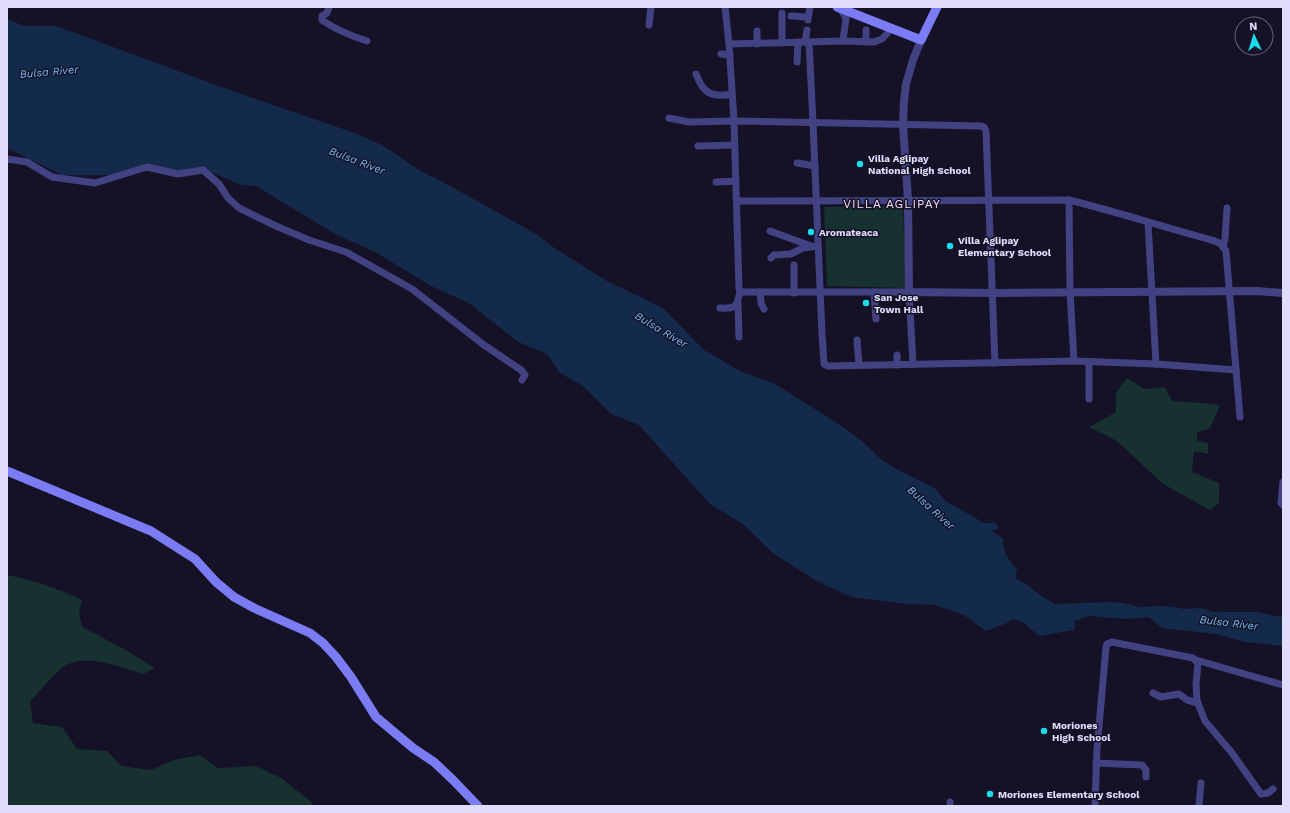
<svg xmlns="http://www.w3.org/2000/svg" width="1290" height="813" viewBox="0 0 1290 813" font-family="'Work Sans',sans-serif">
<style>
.green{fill:#16312f}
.water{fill:#142a4a}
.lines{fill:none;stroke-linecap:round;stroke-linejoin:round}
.minor{stroke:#424282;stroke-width:7}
.tertiary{stroke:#424282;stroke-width:8}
.secondary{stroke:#7b7cf4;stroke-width:9}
.poi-dot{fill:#19dceb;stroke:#151227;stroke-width:1.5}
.labels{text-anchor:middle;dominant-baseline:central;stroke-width:3;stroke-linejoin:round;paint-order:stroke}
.poi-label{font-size:10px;font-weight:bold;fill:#dfdcfc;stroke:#151227;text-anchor:start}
.water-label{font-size:11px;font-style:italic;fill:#73bbf3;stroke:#151227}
.quarter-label{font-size:12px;letter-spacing:1px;fill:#fcdef2;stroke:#151227}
</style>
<rect width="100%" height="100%" fill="#151227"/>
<!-- green -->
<g class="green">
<path d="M903,206L906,288L827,286L824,207Z"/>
<path d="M1127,378L1144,389L1165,387L1172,401L1190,402L1220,405L1210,428L1197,433V441L1208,443V454L1194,451L1192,472L1219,483V503L1210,510L1163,484L1117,441L1089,427L1116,412V393Z"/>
<path d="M7,575C34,580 57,588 82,600L79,612L82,627L124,649L155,668L143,674C120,667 84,651 62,668C50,678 40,691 30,702L33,723L62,727L77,749L107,751L121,766L151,770L174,760L199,755L218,768L256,766L281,778L310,801L314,806H7Z"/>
</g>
<!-- water -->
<path class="water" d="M7,19L24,26H56L235,92L349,131L380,144L399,156L417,169L443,182L536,234L553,247L605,280L663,308L704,350L740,371L775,384L840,425L863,442L882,460L900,471L935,488L944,500L984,523H995L999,528L992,531L1003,539C1003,553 1008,559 1017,569L1015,578L1026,584L1041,596L1055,604L1110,602L1124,603L1139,607L1159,606L1175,607L1184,609L1200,608L1215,612H1258L1275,616L1283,617V646L1245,642L1216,634L1162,628L1149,617L1126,619L1089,616L1075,621L1074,630L1039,636L1024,623L1013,619L1007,623L986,631L964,615L935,605L907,604L851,597L817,581L774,554L743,524L710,504L639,425L611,414L583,386L560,373L547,354L518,342L469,303L431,286L375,252L335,234L256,186L241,185L202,168L179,172L147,164L113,175H62L7,148Z"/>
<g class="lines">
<!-- minor -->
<g class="minor">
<path d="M329,7L327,13L322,16V20C336,30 351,36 367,41"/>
<path d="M725,7L729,44"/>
<path d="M840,8L846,18L843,41"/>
<path d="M782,13V42"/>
<path d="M791,16L808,17"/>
<path d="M808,20L810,7"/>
<path d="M649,25L651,7"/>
<path d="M892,28L882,39L874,42L843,41L729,44L734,121L739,288L740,291L743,292H909L913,364"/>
<path d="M757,31V44"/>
<path d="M805,42L807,30"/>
<path d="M809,42L813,123L822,334L824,364L828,366L1074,361L1156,364L1148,223"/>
<path d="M866,42V30"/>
<path d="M721,54L730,55"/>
<path d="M797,62L798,42"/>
<path d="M696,74C703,93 711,98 732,94"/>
<path d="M669,118L689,122L734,121L980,126L984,127L986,131L995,363"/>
<path d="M698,146L735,145"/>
<path d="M7,159L27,162L52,177L95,183L147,167L178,174L203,170L219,184L228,198L239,208L276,226L309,240L346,252L412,289L484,345L521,370L525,375L522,380"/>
<path d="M797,163L815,166"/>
<path d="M716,182L736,181"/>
<path d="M1069,200L1070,292L1074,361"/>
<path d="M737,201L1069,200C1118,212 1166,228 1215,241L1221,244L1226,251L1240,417"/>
<path d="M770,231L811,246"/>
<path d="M1223,247L1225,239L1227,208"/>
<path d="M771,258L774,255L791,254L803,248L818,246"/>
<path d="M760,292L761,303L764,309"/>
<path d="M874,292L876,319"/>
<path d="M794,293V265"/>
<path d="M738,303L739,337"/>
<path d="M720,308C736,309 737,307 740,291"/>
<path d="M857,340L859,365"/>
<path d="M897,355V365"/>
<path d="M1089,362V399"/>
<path d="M1156,364L1236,370"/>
<path d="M1283,482L1281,503L1283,505"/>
<path d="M1196,660L1283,685"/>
<path d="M1153,693L1161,697L1179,694L1187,700L1198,703"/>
<path d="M1096,763L1142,765L1146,770V777"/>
<path d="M950,806V802"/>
<path d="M1095,806L1097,749L1106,647L1107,644L1112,642L1193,658L1198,663L1196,684L1197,701L1205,721L1232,753L1261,794L1268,793L1273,789"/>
<path d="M1199,806L1201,783"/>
</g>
<!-- tertiary -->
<path class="tertiary" d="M921,40L913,60L906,84L904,102L903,124L908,200L909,292L992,293L1257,291L1283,293"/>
<!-- secondary -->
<g class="secondary">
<path d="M837,7L921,40L937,7"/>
<path d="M7,471L151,531L195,559L216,582L234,597L254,608L310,633L323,643L336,657L351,677L376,717L413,748L434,762L453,780L478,806"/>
</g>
</g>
<!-- markers -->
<g class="poi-dot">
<circle cx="860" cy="164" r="4"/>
<circle cx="811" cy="232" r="4"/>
<circle cx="950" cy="246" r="4"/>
<circle cx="866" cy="303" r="4"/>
<circle cx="1044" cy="731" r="4"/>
<circle cx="990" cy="794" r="4"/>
</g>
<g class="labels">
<!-- poi labels -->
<g class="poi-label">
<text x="868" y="158">Villa Aglipay<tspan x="868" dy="12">National High School</tspan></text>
<text x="819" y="232">Aromateaca</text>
<text x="958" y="240">Villa Aglipay<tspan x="958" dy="12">Elementary School</tspan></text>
<text x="874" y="297">San Jose<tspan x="874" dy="12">Town Hall</tspan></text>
<text x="1052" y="725">Moriones<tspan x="1052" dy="12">High School</tspan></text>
<text x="998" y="794">Moriones Elementary School</text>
</g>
<!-- water labels -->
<g class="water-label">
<text transform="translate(49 72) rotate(-5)">Bulsa River</text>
<text transform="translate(357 161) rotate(21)">Bulsa River</text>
<text transform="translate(661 330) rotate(31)">Bulsa River</text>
<text transform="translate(931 508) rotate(42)">Bulsa River</text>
<text transform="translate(1229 623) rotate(7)">Bulsa River</text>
</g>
<!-- quarter labels -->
<g class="quarter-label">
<text x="892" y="204">VILLA AGLIPAY</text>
</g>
</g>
<!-- border -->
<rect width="1290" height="813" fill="none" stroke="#dfdcfc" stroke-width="16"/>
<!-- north arrow -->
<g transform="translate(1254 36) rotate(356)"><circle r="19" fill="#151227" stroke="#66637c"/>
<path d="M0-3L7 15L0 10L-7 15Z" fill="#19dceb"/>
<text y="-6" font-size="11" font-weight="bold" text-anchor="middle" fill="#dfdcfc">N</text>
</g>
</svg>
